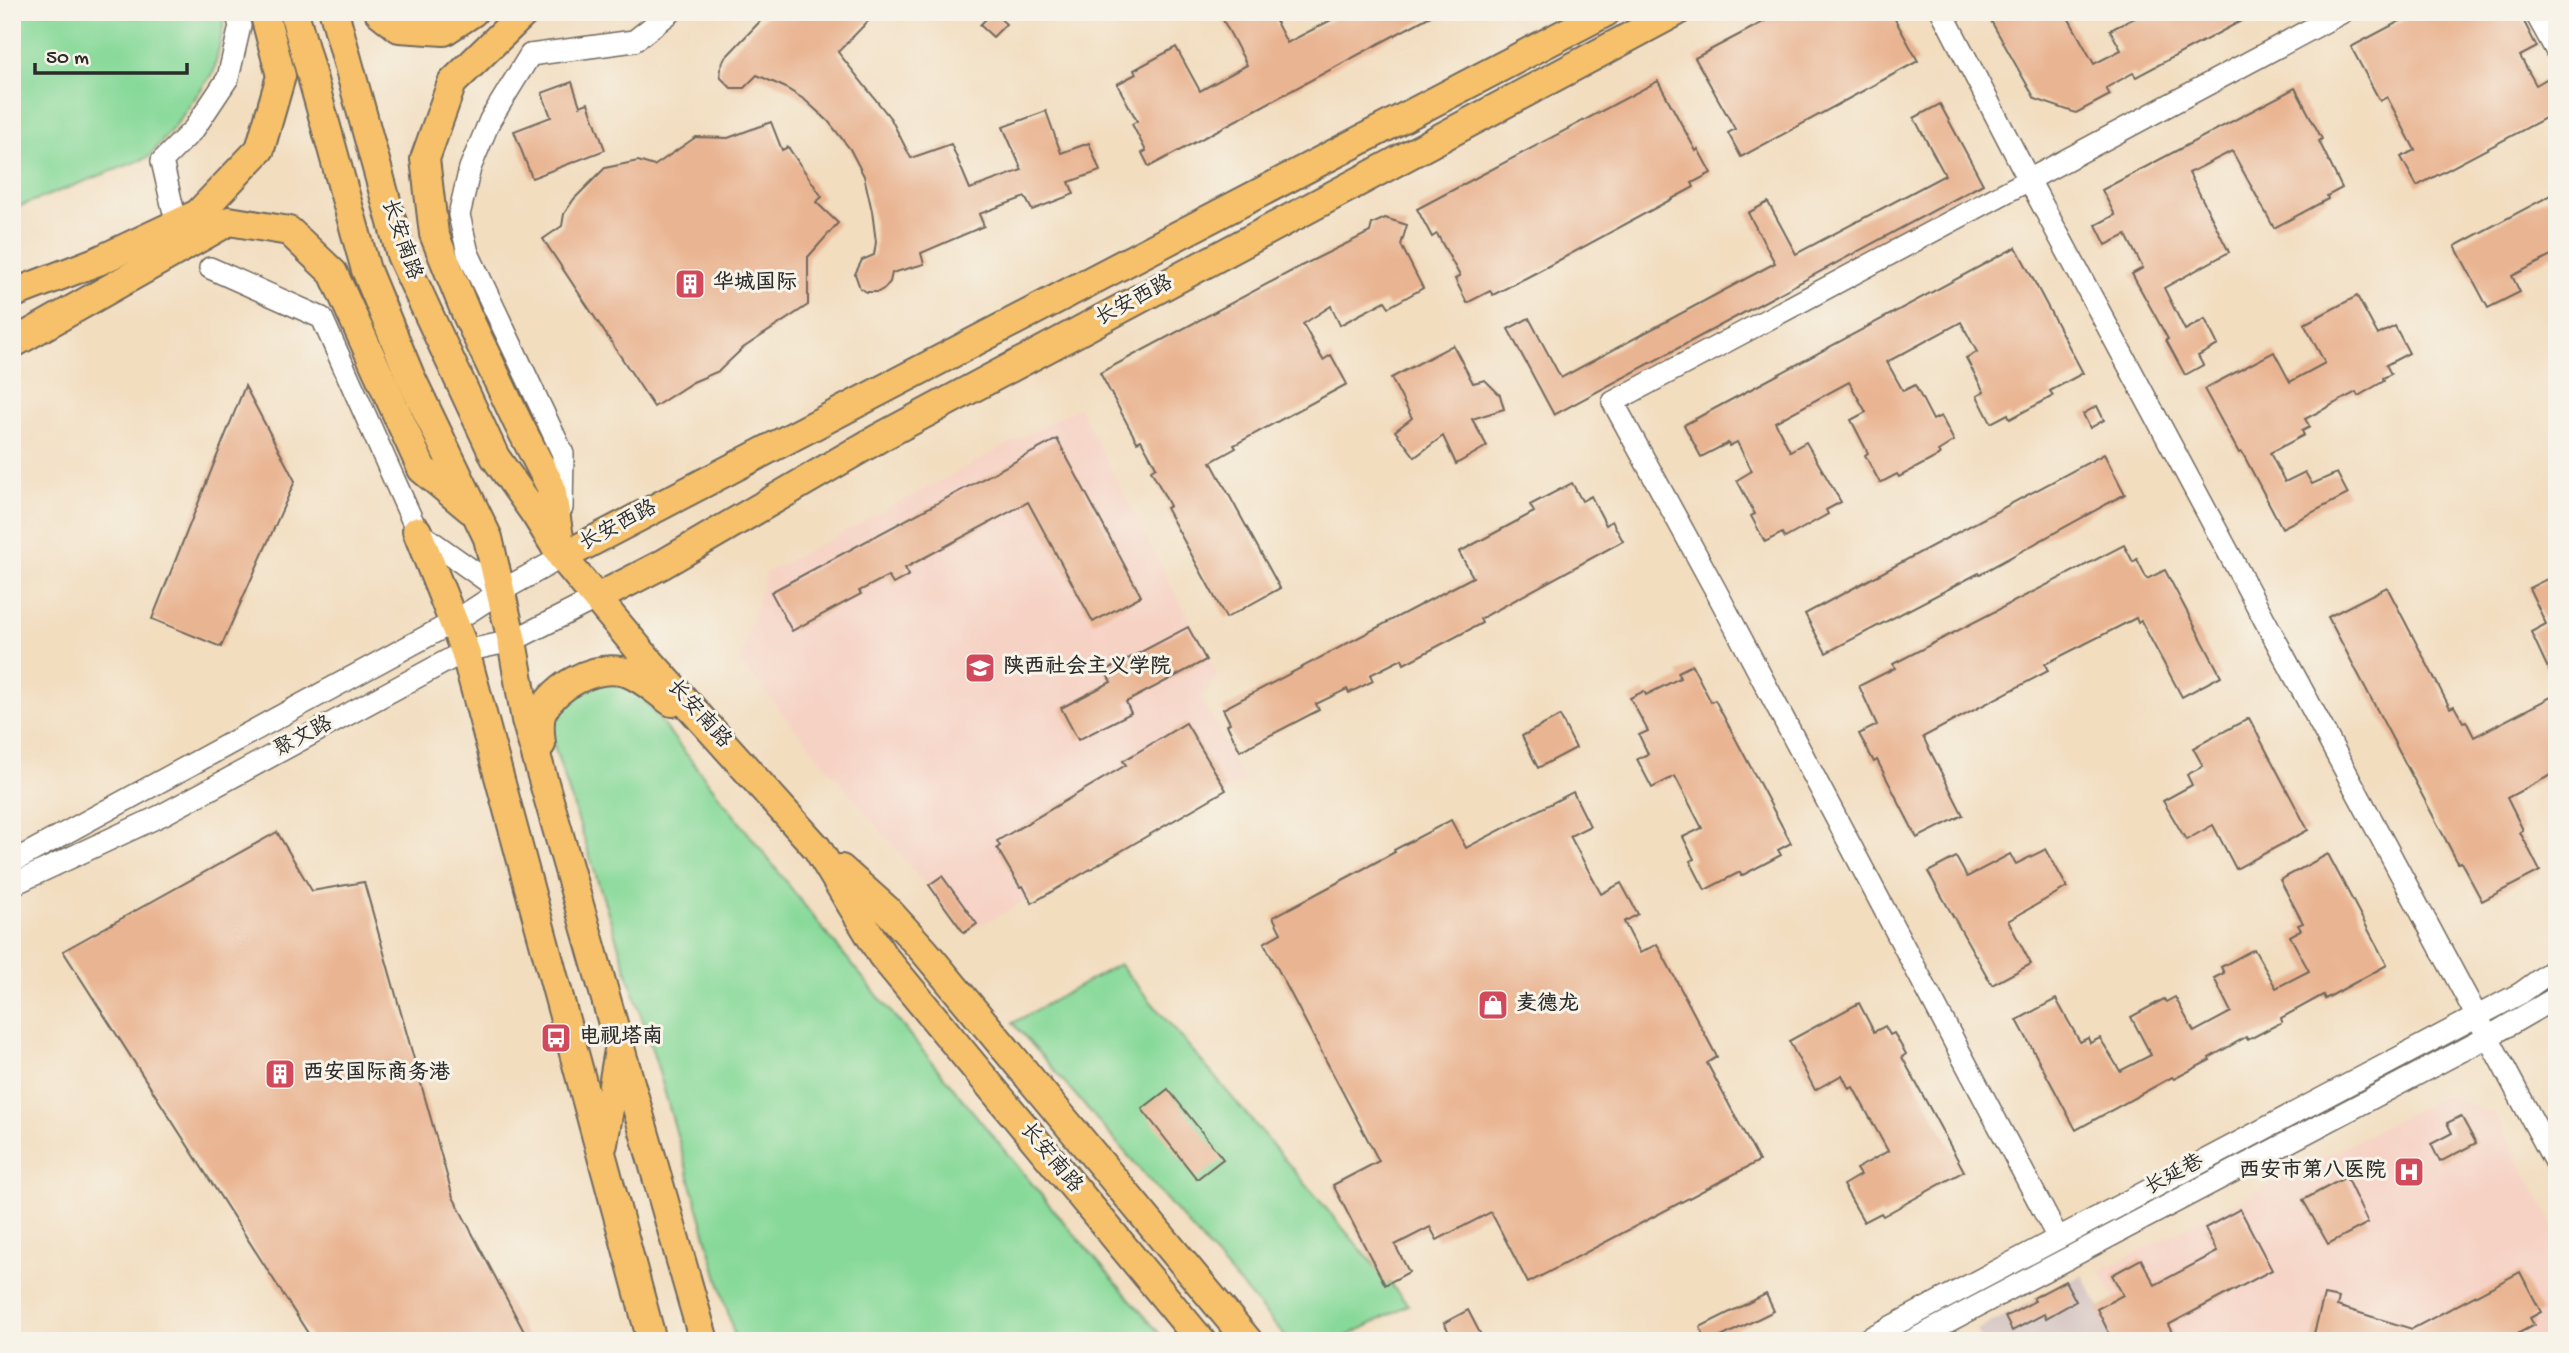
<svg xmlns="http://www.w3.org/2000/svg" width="2569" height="1353" viewBox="0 0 2569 1353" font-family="'Gochi Hand','LXGW WenKai TC',sans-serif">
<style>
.built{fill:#f6d2c4}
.industrial{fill:#d1bfbe}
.green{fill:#87d999;stroke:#598262;stroke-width:2}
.building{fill:#e9b491}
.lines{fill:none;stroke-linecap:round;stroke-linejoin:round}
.minor-casing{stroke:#71695f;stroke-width:24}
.major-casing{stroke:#71695f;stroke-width:32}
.minor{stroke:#fff;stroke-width:21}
.major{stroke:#f6c16b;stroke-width:28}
.labels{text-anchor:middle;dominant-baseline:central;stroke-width:6;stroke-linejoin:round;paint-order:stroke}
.street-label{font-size:21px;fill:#2b2b2b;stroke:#f7f3e8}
.poi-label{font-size:21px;font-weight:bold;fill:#2b2b2b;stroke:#f7f3e8;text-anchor:start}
</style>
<rect width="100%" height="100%" fill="#f7f3e8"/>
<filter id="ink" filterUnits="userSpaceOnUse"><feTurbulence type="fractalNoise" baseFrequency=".0143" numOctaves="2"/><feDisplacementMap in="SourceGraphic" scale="14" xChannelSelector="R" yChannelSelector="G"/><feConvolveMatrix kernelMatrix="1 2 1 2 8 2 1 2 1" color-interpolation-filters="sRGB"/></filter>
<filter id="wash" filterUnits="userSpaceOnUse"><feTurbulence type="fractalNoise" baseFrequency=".00686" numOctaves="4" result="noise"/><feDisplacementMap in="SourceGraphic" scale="28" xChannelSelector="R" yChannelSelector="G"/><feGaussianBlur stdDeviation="1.57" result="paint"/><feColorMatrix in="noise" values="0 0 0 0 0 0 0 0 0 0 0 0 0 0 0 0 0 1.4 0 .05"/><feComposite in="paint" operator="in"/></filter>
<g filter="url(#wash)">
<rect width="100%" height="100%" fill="#f2ddbf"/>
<!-- built -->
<g class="built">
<path d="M1079,407L1218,675L1201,698L1245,781L979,926L947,911L740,662L766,573Z"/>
<path d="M2446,1095L2494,1114L2557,1231V1341H2136L2100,1271Z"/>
</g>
<!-- industrial -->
<path class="industrial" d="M2082,1275L2118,1341H1982L1977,1330Z"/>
<!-- green -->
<g class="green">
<path d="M12,12H221L224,24L214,71L178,122L149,157L12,209Z"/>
<path d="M614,678L637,691L827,934L1051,1207L1166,1341H736L657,1065L551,736L550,713L564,697Z"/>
<path d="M1119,964L1408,1305L1338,1341H1289L1013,1023Z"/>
</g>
<g id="blocks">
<!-- building -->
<g class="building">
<path d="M769,12H877L838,52L891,119L911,158L951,144L970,189L1022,170L1003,127L1046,111L1061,153L1089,143L1100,171L1069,182L1074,194L1032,210L1025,197L979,214L984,226L921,253L924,264L892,273L890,282L885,288L878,292H867L860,288L855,274L862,260L874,255L876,242L872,211L864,176L850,149L828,121L805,100L784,87L757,75L744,88H731L721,78L720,70L724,59Z"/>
<path d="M993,12L1006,24L993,37L980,25Z"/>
<path d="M1237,12H1271L1287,43L1333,19L1329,12H1438L1149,167L1142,153L1146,151L1132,124L1137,121L1117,84L1136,74L1134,70L1176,47L1200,91L1247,65L1223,20Z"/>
<path d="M1782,12H1891L1918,61L1741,157L1728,133L1735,129L1695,58Z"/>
<path d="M1986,12H2065L2094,64L2121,50L2110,30L2147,12H2258L2136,77L2133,73L2106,88L2110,95L2076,113L2035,99Z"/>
<path d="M2417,12H2519L2537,47L2520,56L2536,85L2550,77L2557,91V112L2417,186L2401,157L2415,150L2387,97L2380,101L2351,47Z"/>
<path d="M1658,81L1696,151L1698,149L1711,173L1692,183L1694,187L1541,270L1493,295L1490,291L1467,303L1455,279L1460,276L1437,234L1432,237L1417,209Z"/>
<path d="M572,82L580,106L588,103L605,150L532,178L514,131L551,117L542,93Z"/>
<path d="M2295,88L2322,139L2319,141L2342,188L2327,196L2328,199L2274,228L2232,151L2189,173L2229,252L2164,288L2185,330L2205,319L2218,345L2198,356L2203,365L2185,375L2166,340L2168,339L2132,274L2143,268L2126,235L2106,245L2096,225L2115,215L2102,190Z"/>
<path d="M1940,104L1983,184L1554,415L1508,329L1529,318L1561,378L1775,263L1748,213L1768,202L1796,254L1945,175L1914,118Z"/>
<path d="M771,122L782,150L788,147L822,197L816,202L838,223L808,257V305L743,348L719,371L693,382L654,407L543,239L562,226L564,214L574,199L605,168L638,161L654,166L696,137L728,138Z"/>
<path d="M2557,192V253L2512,276L2520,292L2488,308L2455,246Z"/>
<path d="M1385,218L1407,225L1401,245L1423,288L1389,307L1385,301L1340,325L1331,306L1303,324L1323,360L1331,355L1347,384L1234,445L1236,448L1211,462L1280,588L1226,618L1166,508L1170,506L1151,470L1156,467L1141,440L1137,442L1100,373L1301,266L1370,232L1372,224Z"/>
<path d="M2016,247L2083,373L2050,391L2053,396L2010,419L2008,414L1991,423L1977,396L1984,392L1966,358L1977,352L1961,322L1887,362L1903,391L1915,385L1933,420L1941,416L1954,441L1938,451L1940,455L1899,477L1897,474L1880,483L1865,455L1868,453L1851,420L1866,412L1849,382L1775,422L1790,451L1806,442L1841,502L1826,510L1828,514L1785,538L1782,533L1765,542L1751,516L1755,514L1737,480L1752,471L1737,442L1729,446L1728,443L1701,457L1684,425Z"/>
<path d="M2357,296L2378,335L2395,326L2409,353L2386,365L2391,374L2383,378L2384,381L2358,396L2356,392L2305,419L2310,427L2302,431L2304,435L2270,453L2285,482L2305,472L2312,484L2337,473L2348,494L2282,528L2242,452L2239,453L2204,389L2274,352L2290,382L2325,363L2304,324Z"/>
<path d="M1453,345L1473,383L1485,380L1500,395L1504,409L1472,419L1487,446L1456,464L1443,436L1415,457L1395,431L1412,418L1391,378Z"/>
<path d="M245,386L295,481L221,647L152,619Z"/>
<path d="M2097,406L2104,420L2090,428L2083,414Z"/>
<path d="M1057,439L1141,596L1093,622L1028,502L905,568L909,575L893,584L888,576L859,591L861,594L792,631L771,592Z"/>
<path d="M2104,454L2125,494L1980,574L1979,573L1826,653L1805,614Z"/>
<path d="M1572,483L1582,501L1591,496L1606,525L1612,521L1623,541L1480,619L1482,623L1404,664L1402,659L1370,675L1373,681L1349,693L1347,689L1316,704L1319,710L1240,751L1227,725L1230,723L1223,709L1473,577L1459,552L1534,512L1530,505Z"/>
<path d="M2124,545L2133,562L2137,559L2147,579L2165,570L2221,676L2182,697L2141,621L2138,623L2136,618L2045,664L2048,671L1923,737L1963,815L1917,838L1877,760L1874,762L1859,734L1877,725L1859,686L1895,668L1893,664Z"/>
<path d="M2557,574V688L2531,632L2546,624L2529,588Z"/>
<path d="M2387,587L2450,708L2454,706L2463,722L2466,721L2474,737L2557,694V772L2507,798L2523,830L2520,832L2540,871L2482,901L2461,862L2458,863L2328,617Z"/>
<path d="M1188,627L1206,660L1126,702L1131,713L1078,740L1061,708L1111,682L1105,671Z"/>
<path d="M1692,665L1711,702L1715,700L1791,843L1778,850L1781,855L1741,876L1740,872L1705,890L1690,861L1694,859L1683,837L1702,828L1675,776L1652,788L1637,759L1648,754L1639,735L1648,731L1630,698L1644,691L1646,695L1680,678L1678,672Z"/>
<path d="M1560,716L1576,748L1538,768L1522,736Z"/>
<path d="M2249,718L2308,830L2236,869L2213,825L2186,840L2163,801L2192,785L2187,775L2203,766L2193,748Z"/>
<path d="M1186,723L1226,790L1032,903L1023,886L1020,887L997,848L1000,846L997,841L1126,765L1123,761Z"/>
<path d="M1573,792L1590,826L1570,836L1601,894L1621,883L1638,914L1624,922L1640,953L1657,944L1717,1057L1707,1063L1759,1161L1528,1283L1491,1212L1437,1240L1430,1227L1395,1245L1409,1272L1385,1285L1333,1185L1379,1161L1264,943L1281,933L1273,917L1395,852L1394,850L1451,820L1466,848Z"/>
<path d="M277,832L312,891L364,882L453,1197L529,1341H313L63,951Z"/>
<path d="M2046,849L2067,887L2008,921L2031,964L1992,985L1928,872L1956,857L1967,877L2010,854L2016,864Z"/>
<path d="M2328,854L2387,965L2325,999L2323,995L2281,1018L2282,1022L2248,1040L2246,1037L2209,1058L2210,1060L2174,1079L2172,1077L2076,1130L2017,1020L2056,999L2080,1042L2088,1038L2090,1043L2100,1038L2120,1071L2151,1055L2131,1017L2164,999L2166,1002L2175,997L2194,1032L2231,1012L2214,978L2224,973L2221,967L2254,949L2276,988L2309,971L2290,936L2301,930L2298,925L2303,923L2280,880Z"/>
<path d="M942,876L977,924L964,933L929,885Z"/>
<path d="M1859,1003L1874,1032L1885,1026L1890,1035L1894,1033L1906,1054L1902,1057L1964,1171L1883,1216L1881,1213L1864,1222L1843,1185L1860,1175L1856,1169L1888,1151L1853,1087L1849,1089L1842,1075L1815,1090L1789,1041Z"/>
<path d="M1168,1089L1223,1159L1197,1179L1142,1109Z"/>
<path d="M2461,1116L2476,1143L2440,1162L2431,1144L2452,1133L2447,1123Z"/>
<path d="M2346,1177L2368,1223L2328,1244L2303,1200Z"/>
<path d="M2240,1209L2272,1270L2168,1325L2173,1334L2160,1341H2113L2097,1309L2123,1295L2112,1275L2141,1259L2155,1285L2217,1252L2205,1228Z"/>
<path d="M2520,1272L2541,1312L2530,1318L2534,1325L2504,1341H2312L2324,1295L2339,1298L2337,1306L2412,1329Z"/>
<path d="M2065,1281L2076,1301L2046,1318L2044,1314L2012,1331L2005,1317L2035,1301L2033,1298Z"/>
<path d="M1766,1294L1774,1311L1713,1341H1706L1700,1327Z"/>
<path d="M1468,1310L1484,1341H1454L1444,1323Z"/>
</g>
</g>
</g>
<g filter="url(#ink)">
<use href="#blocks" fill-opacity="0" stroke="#71695f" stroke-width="2"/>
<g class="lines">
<!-- minor casing -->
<g class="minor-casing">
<g id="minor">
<path d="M1942,12L2029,180L2557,1166"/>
<path d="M2535,12L2557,52"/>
<path d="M530,55L490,120L470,168L459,215L468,253L563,454L562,508"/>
<path d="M530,55L634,41L671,12"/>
<path d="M173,209L162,161L194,129L228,78L240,26L236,12"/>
<path d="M210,268L322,318L417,531L501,591"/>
<path d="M12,862L455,621L501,591L562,557V543"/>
<path d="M12,885L162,815L465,651L512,641L597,598"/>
<path d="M2058,1238L1716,591L1613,402L2343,12"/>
<path d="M1864,1341L2521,993L2557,967"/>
<path d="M1911,1341L2488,1037L2557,997"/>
</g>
</g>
<!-- major casing -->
<g class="major-casing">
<g id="major">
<path d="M294,12L366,270L410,376L488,538L512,641L526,720L704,1341"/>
<path d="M334,12L401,255L495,457L536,515L562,557L642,653L817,848L882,955L1201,1341"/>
<path d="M379,12L399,28L444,31L473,12"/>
<path d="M525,12L452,83L425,159L434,234L466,313L518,423L551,487L560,544"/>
<path d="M12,294L98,261L198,214L260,149L281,76L264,12"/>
<path d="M12,344L229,221L289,231L333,273L422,469L470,509"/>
<path d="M417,531L465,651L652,1341"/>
<path d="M562,557L1606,12"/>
<path d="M597,598L663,564L879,438L1676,12"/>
<path d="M541,744C540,734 538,722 542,712C555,686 593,666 621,671C639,674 657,692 672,702"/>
<path d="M841,869L887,910L925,952L1248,1341"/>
<path d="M603,1144L619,1050"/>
</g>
</g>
<!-- minor -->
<use href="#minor" class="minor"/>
<!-- major -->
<use href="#major" class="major"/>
</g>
</g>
<!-- icons -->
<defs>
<g id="building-square" transform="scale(1.575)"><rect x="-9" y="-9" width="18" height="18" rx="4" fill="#d1495b" stroke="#f7f3e8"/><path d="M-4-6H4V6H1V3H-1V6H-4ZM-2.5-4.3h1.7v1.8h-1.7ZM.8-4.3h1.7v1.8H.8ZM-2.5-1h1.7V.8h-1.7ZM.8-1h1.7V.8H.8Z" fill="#fff"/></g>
<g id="school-square" transform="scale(1.575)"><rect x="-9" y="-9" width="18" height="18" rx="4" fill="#d1495b" stroke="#f7f3e8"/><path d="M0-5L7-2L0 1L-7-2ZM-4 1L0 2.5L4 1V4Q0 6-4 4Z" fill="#fff"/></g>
<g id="shop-square" transform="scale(1.575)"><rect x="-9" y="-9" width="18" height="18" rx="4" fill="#d1495b" stroke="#f7f3e8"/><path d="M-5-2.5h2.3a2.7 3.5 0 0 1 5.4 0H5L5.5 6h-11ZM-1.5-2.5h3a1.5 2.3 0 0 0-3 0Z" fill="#fff"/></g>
<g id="bus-square" transform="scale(1.575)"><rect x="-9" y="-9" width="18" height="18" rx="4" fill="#d1495b" stroke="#f7f3e8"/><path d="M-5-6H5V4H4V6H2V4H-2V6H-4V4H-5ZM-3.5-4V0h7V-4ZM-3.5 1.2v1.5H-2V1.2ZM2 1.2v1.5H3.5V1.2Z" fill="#fff"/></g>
<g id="hospital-square" transform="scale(1.575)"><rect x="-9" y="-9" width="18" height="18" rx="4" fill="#d1495b" stroke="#f7f3e8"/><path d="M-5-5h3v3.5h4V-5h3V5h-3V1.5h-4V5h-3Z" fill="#fff"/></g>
</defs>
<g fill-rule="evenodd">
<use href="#building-square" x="690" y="284"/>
<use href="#school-square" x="980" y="668"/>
<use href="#shop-square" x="1493" y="1005"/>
<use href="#bus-square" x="556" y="1038"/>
<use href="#building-square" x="280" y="1074"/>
<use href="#hospital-square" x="2409" y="1172"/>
</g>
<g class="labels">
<!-- street labels -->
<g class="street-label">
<text transform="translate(400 240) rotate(71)">长安南路</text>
<text transform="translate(1135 302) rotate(-28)">长安西路</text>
<text transform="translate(619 527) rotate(-28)">长安西路</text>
<text transform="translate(698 715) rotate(48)">长安南路</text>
<text transform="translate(304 738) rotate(-28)">聚文路</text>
<text transform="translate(1050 1159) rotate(50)">长安南路</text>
<text transform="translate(2175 1176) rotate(-28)">长延巷</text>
</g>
<!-- poi labels -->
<g class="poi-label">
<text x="713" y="284">华城国际</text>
<text x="1003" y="668">陕西社会主义学院</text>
<text x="1516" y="1005">麦德龙</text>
<text x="579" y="1038">电视塔南</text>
<text x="303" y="1074">西安国际商务港</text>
<text x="2386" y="1172" text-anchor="end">西安市第八医院</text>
</g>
</g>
<!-- margin -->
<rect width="2569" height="1353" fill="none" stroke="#f7f3e8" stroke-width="42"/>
<!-- scale -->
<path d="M35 63v10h152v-10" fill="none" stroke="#2b2b2b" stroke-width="3.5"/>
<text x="46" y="63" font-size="21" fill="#2b2b2b" stroke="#f7f3e8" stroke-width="5" paint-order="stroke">50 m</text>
</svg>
